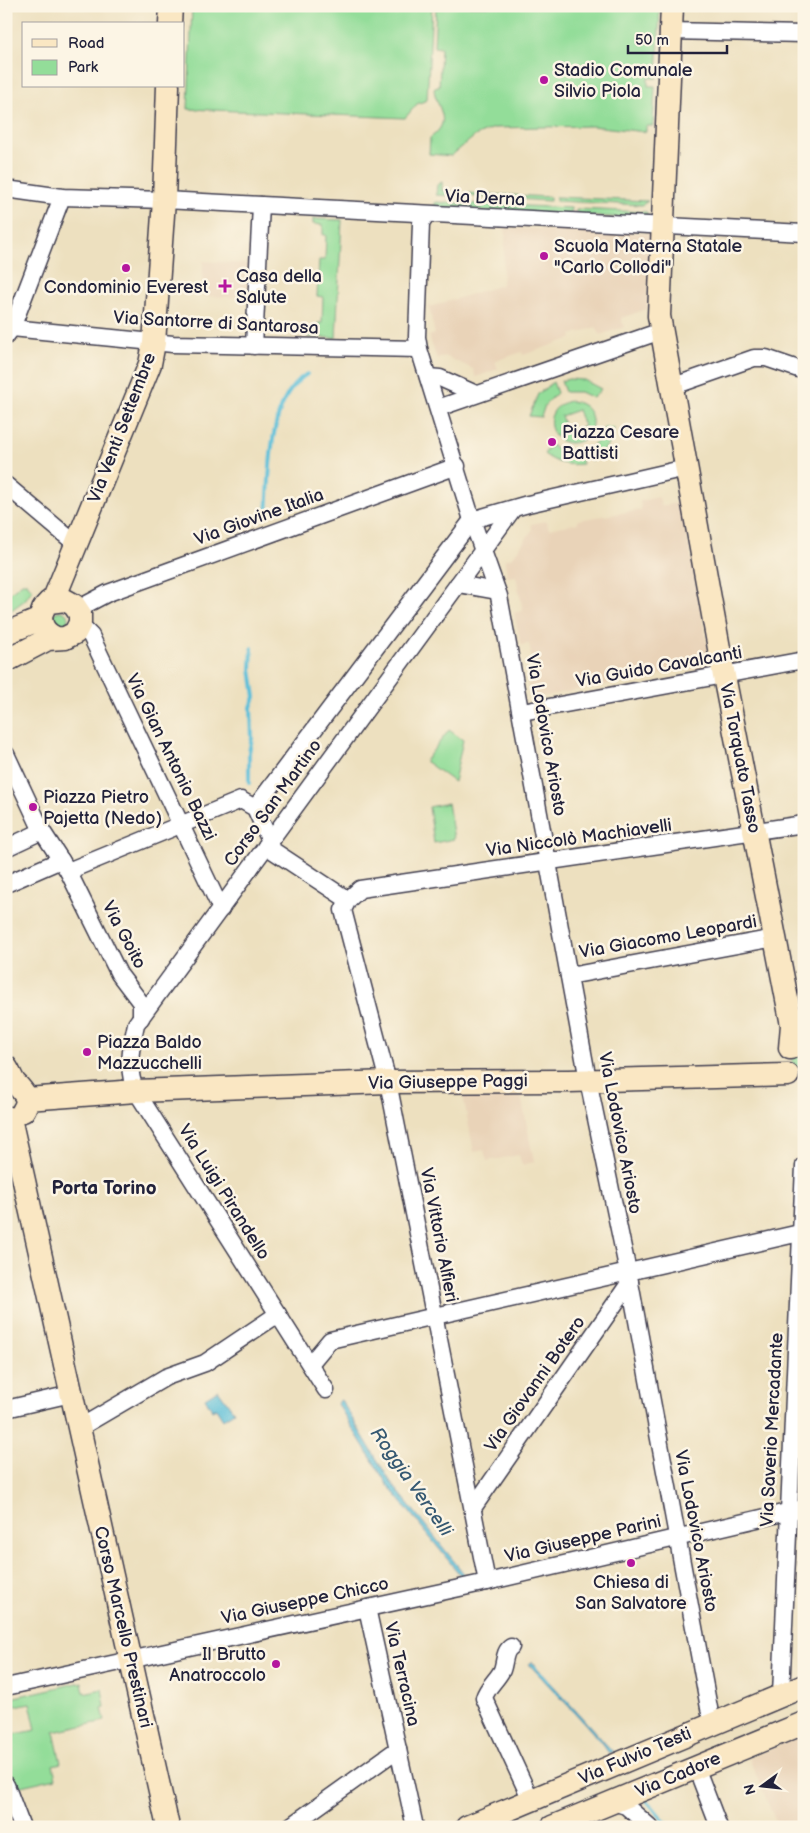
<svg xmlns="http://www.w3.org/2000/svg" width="810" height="1833" viewBox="0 0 810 1833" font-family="'Balsamiq Sans',sans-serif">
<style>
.built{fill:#e9d3b8}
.green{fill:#93dd99;stroke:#5a806a;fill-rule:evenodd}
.water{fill:#5bbfd9;stroke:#3e708a}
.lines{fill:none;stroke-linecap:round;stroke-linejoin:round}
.stream{stroke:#5bbfd9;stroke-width:4}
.street-casing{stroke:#403e4f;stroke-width:19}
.secondary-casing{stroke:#403e4f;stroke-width:25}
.street{stroke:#fff;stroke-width:16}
.secondary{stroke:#fae7c3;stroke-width:22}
.poi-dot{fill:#b5179e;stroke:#fcf5e5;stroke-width:2}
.labels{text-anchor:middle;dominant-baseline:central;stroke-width:5;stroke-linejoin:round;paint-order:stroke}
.poi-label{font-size:18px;fill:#22223b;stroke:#fcf5e5;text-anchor:start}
.street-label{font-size:18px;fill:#22223b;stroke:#fcf5e5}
.neighbourhood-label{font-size:19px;font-weight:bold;fill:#22223b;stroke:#fcf5e5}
.water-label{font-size:19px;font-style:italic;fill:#365972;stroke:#fcf5e5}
</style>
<rect width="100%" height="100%" fill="#fcf5e5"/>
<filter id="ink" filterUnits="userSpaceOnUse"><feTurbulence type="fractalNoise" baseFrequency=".02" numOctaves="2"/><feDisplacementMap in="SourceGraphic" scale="10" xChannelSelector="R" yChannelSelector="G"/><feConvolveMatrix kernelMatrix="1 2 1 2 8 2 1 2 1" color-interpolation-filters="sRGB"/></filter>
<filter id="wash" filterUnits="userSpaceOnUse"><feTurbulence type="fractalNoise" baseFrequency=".0096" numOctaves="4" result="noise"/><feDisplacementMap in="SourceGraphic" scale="20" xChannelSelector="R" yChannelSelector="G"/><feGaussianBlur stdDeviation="1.12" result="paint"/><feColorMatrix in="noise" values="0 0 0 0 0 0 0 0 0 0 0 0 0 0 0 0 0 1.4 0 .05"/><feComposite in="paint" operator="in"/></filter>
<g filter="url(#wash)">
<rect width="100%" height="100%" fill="#ede0bf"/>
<!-- built -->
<g class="built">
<path d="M506,228L650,233L647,309L621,318L624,327L600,335L596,327L571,335L572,338L523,355L522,352L495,361L498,369L476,377L473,369L445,356L437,359L429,336L435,334L429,307L502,285Z"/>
<path d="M203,261L250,264L248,298L202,296Z"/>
<path d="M659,497L661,506L681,502L711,665L530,699L527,680L535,677L529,644L521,645L514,613L523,611L516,576L507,577L505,560L513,557L532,530L531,524L546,521L549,529L578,523V520L641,510L640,501Z"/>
<path d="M463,1096H521L534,1162L522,1165L519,1155L487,1161L484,1150L474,1152Z"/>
<path d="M804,1735V1827H778L749,1758Z"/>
</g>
<!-- green -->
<g class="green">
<path d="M192,6H432L427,100L417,104L405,118L188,109Z"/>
<path d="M436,6H660L657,78H648V86H655L653,126H646V132L592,126L494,128L475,136L451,156L429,154L430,138C455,120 435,108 434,88L439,87L441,48L434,47Z"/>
<path d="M442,182V191L459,192V196L436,195L437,185Z"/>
<path d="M465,193L550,197V201L465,196Z"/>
<path d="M556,197L648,201L642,205L556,201Z"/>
<path d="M435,202L571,208V215L435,209Z"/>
<path d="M576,209L647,212V219L576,215Z"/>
<path d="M313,219L342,220L336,338L308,337V332L318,333V323H322L323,297L317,296L319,260H325L326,235H323V225L313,224Z"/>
<path d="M569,379L584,380L601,389L593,398L580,392H565L561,381Z"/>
<path d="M553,382L557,393L545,405L541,417L529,416L538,394Z"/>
<path d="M569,401C589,402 598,419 588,436C557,461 532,412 569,401ZM578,410L584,426L567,432L561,416Z"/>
<path d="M604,427L614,428C610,444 605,452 591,461L587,451L599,440Z"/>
<path d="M551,445L565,453H579L582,464C567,466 556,463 544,454Z"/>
<path d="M22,583H27L32,590L25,600L6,614V596Z"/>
<circle cx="60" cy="619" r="8"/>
<path d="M449,730L463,740L454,782L425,761Z"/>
<path d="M448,803L454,839L434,843L429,807Z"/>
<path d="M800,1051H804V1075L798,1074L792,1066L793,1057Z"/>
<path d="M82,1682L84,1693L102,1689L105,1707L102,1708L105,1721L54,1732L61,1763L53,1765L56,1778L17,1787L6,1759V1736L36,1730L30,1703L6,1708V1699Z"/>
</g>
<!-- water -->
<g class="water">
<path d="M218,1390L234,1412L223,1419L216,1408L212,1410L205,1398Z"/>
<path d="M341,1400L390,1481L465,1575L461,1576L387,1484L337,1403Z"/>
<path d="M532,1662L613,1752L609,1753C587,1723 555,1693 529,1664Z"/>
</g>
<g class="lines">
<!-- stream -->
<g class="stream">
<path d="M267,515C270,474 267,398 307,374"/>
<path d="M249,783V752L252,738L251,707L255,697L251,669L252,648"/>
<path d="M645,1798L669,1827"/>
</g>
</g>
</g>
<g filter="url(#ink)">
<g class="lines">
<!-- street casing -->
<g class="street-casing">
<g id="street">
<path d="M670,31L804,34"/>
<path d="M6,189L62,197L164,200L804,233"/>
<path d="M426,215L421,223L417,337L419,349L472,520L499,596L588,1080L628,1272L712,1724"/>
<path d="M12,328L173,344L419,349"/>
<path d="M6,336L12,328L62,197"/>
<path d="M254,346L261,205"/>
<path d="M428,377L440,378L476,394"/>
<path d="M671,387L754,358H766L804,371"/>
<path d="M438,408L661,331"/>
<path d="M6,485L77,545"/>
<path d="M472,520L528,504L686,468"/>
<path d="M458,584L497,591"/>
<path d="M80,614L87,604L108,593L457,466"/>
<path d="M78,628L84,629L91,636L221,909"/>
<path d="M522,712L804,660"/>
<path d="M6,754L42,831L68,871L119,974L141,1003V1018"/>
<path d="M255,808L472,520"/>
<path d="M266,846L348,900"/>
<path d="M6,848L42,831"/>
<path d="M68,871L241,800L255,808L270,841"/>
<path d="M6,884L61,860"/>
<path d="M569,976L775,938"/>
<path d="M310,1364L330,1340L804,1232"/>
<path d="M326,1390L136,1091C126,1070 131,1047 136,1024L513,509"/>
<path d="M6,1409L71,1394"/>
<path d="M79,1428L166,1377L205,1363L278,1314"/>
<path d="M473,1508L630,1282"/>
<path d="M487,1582L388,1082L343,910L348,900L360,889L804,824"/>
<path d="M367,1608L415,1827"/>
<path d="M511,1647C504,1651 505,1662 502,1670C497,1680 487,1687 484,1698L531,1800"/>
<path d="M6,1687L487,1582L804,1508"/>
<path d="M781,1695L804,1166"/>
<path d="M696,1767L719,1827"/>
<path d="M6,1785L22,1827"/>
<path d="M613,1802L626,1806L650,1827"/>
<path d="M289,1827L398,1749"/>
</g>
</g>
<!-- secondary casing -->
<g class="secondary-casing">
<g id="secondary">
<path d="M672,6L659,316L724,676L792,1025L790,1048"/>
<path d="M170,24L171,6"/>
<path d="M53,601L150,364L154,343L164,200L168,86"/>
<path d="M6,633L41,619"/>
<path d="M6,661L48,639L65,638L75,633L80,623V614L74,605L65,600L49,602C37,613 39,630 54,637"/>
<path d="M6,1067C10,1072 12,1081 17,1085C24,1093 31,1099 23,1111"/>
<path d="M27,1099L136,1091L388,1082L569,1081L788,1075"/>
<path d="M10,1118L168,1827"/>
<path d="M467,1827L804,1686"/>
<path d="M552,1827L804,1723"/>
</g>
</g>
<!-- street -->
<use href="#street" class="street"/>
<!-- secondary -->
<use href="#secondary" class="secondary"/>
</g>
</g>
<!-- markers -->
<g class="poi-dot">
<circle cx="544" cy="80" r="5"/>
<circle cx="544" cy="256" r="5"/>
<circle cx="126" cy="268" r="5"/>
<path d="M222.5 278.5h5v5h5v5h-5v5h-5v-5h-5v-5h5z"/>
<circle cx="552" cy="442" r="5"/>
<circle cx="33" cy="807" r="5"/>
<circle cx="87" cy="1052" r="5"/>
<circle cx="631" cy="1563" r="5"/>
<circle cx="276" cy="1664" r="5"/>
</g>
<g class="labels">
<!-- poi labels -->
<g class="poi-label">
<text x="554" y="70">Stadio Comunale<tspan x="554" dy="21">Silvio Piola</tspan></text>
<text x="554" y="246">Scuola Materna Statale<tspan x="554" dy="21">"Carlo Collodi"</tspan></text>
<text x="236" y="276">Casa della<tspan x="236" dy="21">Salute</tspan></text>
<text x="126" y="287" text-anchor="middle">Condominio Everest</text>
<text x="562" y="432">Piazza Cesare<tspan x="562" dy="21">Battisti</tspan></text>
<text x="43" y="797">Piazza Pietro<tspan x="43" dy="21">Pajetta (Nedo)</tspan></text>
<text x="97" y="1042">Piazza Baldo<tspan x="97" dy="21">Mazzucchelli</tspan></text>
<text x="631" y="1582" text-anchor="middle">Chiesa di<tspan x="631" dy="21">San Salvatore</tspan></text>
<text x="266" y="1654" text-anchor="end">Il Brutto<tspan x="266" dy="21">Anatroccolo</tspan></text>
</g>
<!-- street labels -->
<g class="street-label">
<text transform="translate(485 198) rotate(3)">Via Derna</text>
<text transform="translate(216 323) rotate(3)">Via Santorre di Santarosa</text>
<text transform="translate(122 428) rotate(-69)">Via Venti Settembre</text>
<text transform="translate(259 517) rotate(-20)">Via Giovine Italia</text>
<text transform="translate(659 667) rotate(-10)">Via Guido Cavalcanti</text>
<text transform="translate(546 735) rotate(80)">Via Lodovico Ariosto</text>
<text transform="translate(171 757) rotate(64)">Via Gian Antonio Bazzi</text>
<text transform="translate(740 758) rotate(79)">Via Torquato Tasso</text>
<text transform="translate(273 803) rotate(-54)">Corso San Martino</text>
<text transform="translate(579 838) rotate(-8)">Via Niccolò Machiavelli</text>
<text transform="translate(124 935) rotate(62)">Via Goito</text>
<text transform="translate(668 937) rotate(-10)">Via Giacomo Leopardi</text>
<text transform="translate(448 1082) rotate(-1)">Via Giuseppe Paggi</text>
<text transform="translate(620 1133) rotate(79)">Via Lodovico Ariosto</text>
<text transform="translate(224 1192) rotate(58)">Via Luigi Pirandello</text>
<text transform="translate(439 1235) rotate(79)">Via Vittorio Alfieri</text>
<text transform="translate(535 1384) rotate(-55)">Via Giovanni Botero</text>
<text transform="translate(772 1430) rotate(-87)">Via Saverio Mercadante</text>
<text transform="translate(696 1531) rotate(79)">Via Lodovico Ariosto</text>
<text transform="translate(583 1539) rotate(-13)">Via Giuseppe Parini</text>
<text transform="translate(305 1601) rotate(-12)">Via Giuseppe Chicco</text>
<text transform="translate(123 1627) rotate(77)">Corso Marcello Prestinari</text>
<text transform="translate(402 1674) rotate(77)">Via Terracina</text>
<text transform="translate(635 1756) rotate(-23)">Via Fulvio Testi</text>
<text transform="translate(678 1775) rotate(-23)">Via Cadore</text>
</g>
<!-- neighbourhood labels -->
<g class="neighbourhood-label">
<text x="104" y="1188">Porta Torino</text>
</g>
<!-- water labels -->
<g class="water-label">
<text transform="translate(411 1482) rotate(55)">Roggia Vercelli</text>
</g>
</g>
<!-- margin -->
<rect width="810" height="1833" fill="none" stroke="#fcf5e5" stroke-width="25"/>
<!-- legend -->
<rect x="22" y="22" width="162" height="65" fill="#fcf5e5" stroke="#a5a1a1"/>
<rect x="32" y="39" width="25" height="8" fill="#fae7c3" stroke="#a5a1a1"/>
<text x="68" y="48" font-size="15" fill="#22223b">Road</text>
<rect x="32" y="60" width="25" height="15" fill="#93dd99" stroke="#a5a1a1"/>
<text x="68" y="72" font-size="15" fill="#22223b">Park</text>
<!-- north arrow -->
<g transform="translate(762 1786) rotate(255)" stroke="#fcf5e5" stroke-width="4" paint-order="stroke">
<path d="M0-4L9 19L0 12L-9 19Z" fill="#22223b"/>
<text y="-8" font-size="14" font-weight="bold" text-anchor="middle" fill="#22223b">N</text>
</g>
<!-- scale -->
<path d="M628 45v8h99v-8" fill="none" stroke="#22223b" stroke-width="2.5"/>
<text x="635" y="45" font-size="15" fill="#22223b" stroke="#fcf5e5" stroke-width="4" paint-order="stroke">50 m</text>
</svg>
